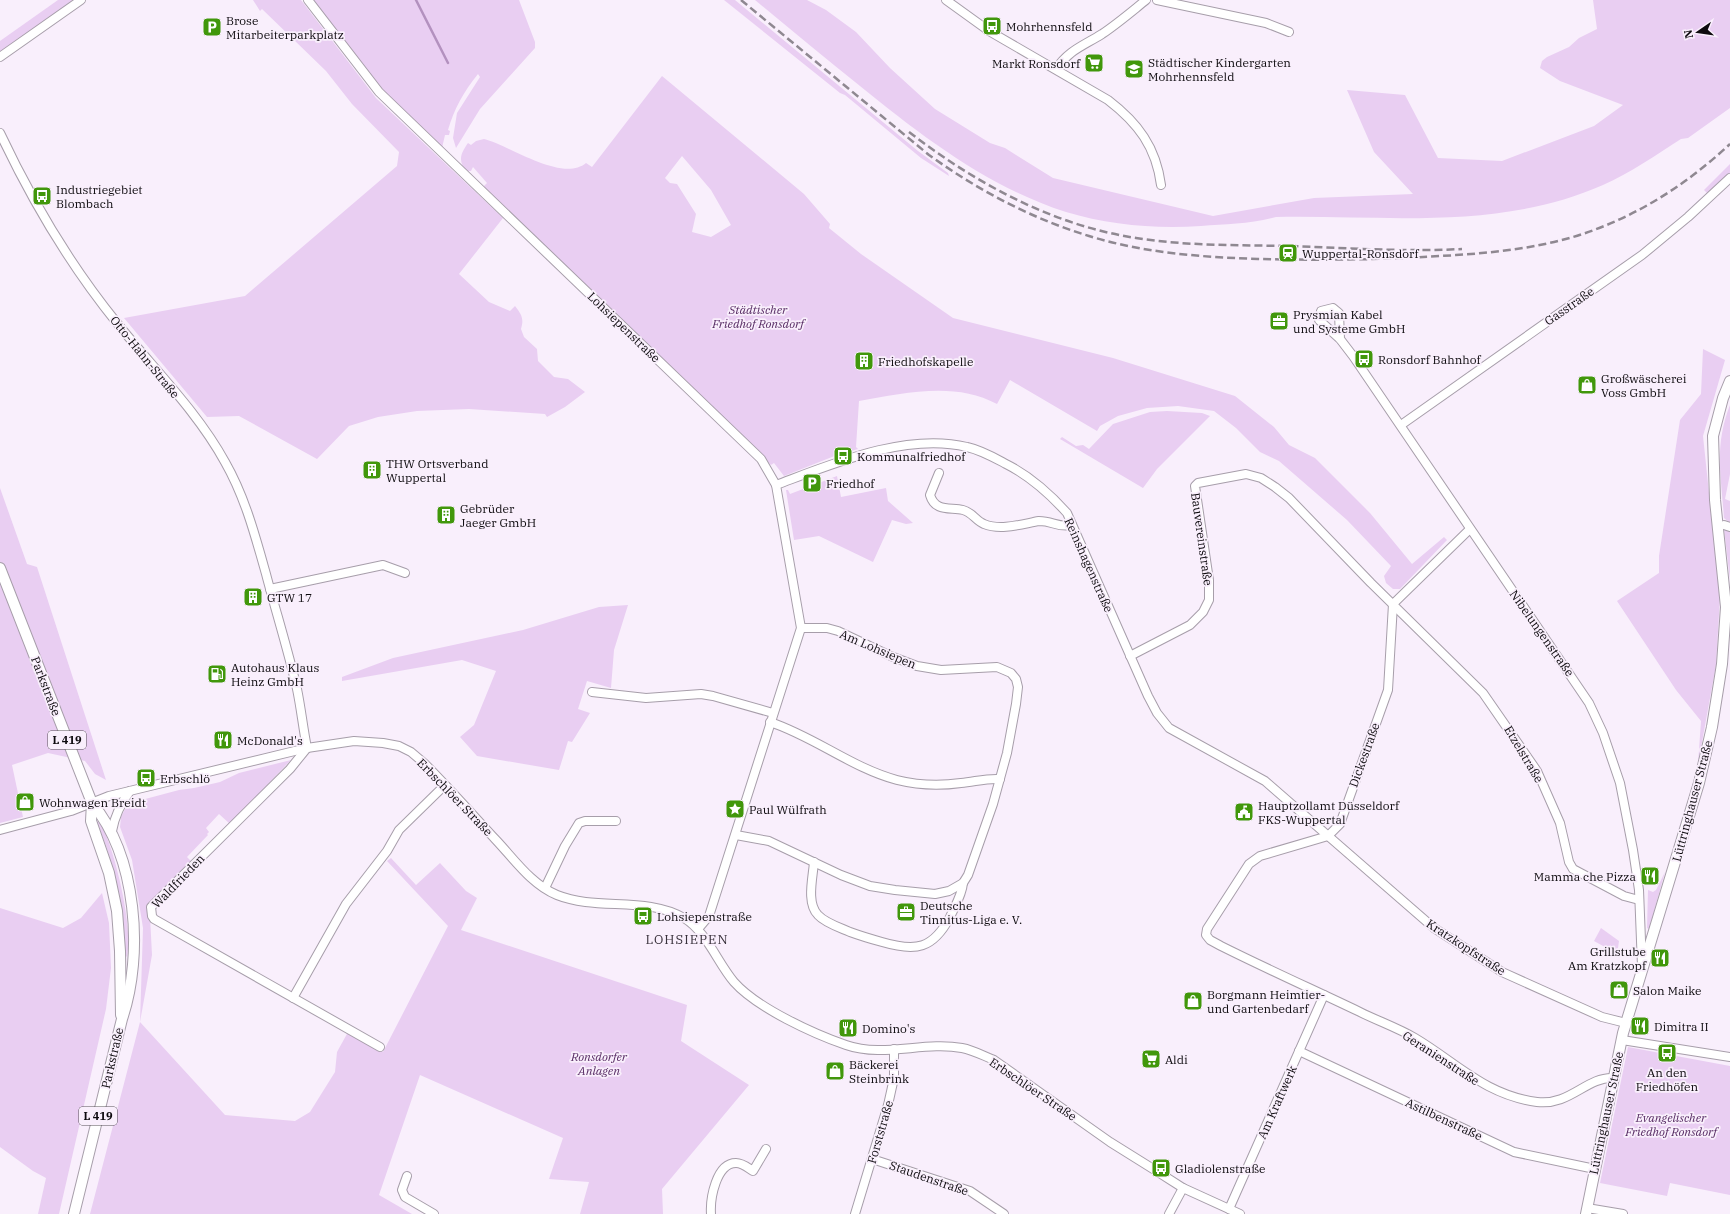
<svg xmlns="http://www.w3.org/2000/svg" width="1730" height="1214" viewBox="0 0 1730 1214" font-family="'IBM Plex Serif',serif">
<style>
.green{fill:#e9cef2;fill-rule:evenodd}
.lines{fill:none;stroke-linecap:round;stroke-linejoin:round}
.stream{stroke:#b391bf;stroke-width:2.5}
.minor-casing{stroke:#a79eaa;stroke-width:10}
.major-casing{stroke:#a79eaa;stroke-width:12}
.minor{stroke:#fff;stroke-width:8}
.major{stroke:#fff;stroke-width:10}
.rail{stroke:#8f8891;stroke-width:2.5;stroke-dasharray:8 4;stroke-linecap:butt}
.labels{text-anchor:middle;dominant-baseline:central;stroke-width:3.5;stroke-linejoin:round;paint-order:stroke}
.shield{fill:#f9effc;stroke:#544f55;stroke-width:1}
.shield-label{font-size:11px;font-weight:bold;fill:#0d0a0e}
.poi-label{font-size:12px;fill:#0d0a0e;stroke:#f9effc;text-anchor:start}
.street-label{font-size:12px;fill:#0d0a0e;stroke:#f9effc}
.park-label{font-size:12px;font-style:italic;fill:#582d65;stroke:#f9effc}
.neighbourhood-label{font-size:13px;letter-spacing:1px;fill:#38303a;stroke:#f9effc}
</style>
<rect width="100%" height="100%" fill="#f9effc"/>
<!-- green -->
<g class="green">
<path d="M58,0H74L0,53V41Z"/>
<path d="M253,0H301L376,98L503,218L459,274L489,302L510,311L515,306C522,315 524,319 521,329L524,337L537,349L538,361L554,377L568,379L585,392L565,407L547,417L545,414L469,409L417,411L378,417L349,426L317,459L239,416L207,417L124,318L245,296L397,166L399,152L352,104L326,71L262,9L260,11Z"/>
<path d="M313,0H519L535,42V48L480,109L456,148L453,138L457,113L480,77L478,74C464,91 454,109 448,130L450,131L449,135H445L442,148L379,88Z"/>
<path d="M724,0H735L918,151L948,173L949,176L921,158L845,95L840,93Z"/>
<path d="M755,0H807L826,10L856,32L890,68L935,109L990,143L1005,148L1053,178L1213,216L1314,198L1413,194L1374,152L1347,90L1405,95L1438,158L1502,161L1594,126L1623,105L1560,81L1540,68L1542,61L1547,57L1569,47L1579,38L1597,29L1593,0H1730V108L1688,138L1681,139C1656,155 1630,173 1603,185C1499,231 1385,215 1276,217C1251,224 1226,224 1201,226C1155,229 1109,225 1066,212C988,187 923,137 860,86C825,58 790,29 755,0Z"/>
<path d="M662,76L804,194L830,224L829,228L861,254L953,318L1113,358L1235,396L1274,427L1289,445L1315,458L1370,513L1412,564L1444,537L1447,540L1400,589H1393L1386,583L1384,576L1391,566L1347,520L1279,461L1260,452L1236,428L1214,411L1178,406L1147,408L1118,416L1100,426L1097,431L1010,380L997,404C955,381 904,393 859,401L856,447L858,449L837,455L784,476L774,463L771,465L483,187L487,183L473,167L471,171H467C457,161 461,153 468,143L471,145L476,141L484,139C509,145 562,183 586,163L592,167ZM682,156L711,190L731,225L711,237L692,232L696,214L677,184L670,183L665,178Z"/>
<path d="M1730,164V173L1708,194L1704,190Z"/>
<path d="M1703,349L1725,360L1703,436L1720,597L1716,665L1698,764L1701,721L1676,690L1617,601L1659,573V556L1680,420L1701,394Z"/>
<path d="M1730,405V474L1725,499L1730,501V523L1724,518C1721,475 1714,446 1730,405Z"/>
<path d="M1167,411L1202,413L1210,416L1157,469L1143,488L1060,439L1062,437L1076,446L1083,445L1089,449L1113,424L1150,412Z"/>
<path d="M837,476L841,497L886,488L888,501L913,523L906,524L892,520L873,562L819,536L794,540L786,490H788L790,494Z"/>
<path d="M0,488L27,564L37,567L106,780L95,774L85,761L48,753L12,765L23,817L0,823Z"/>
<path d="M1724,529L1730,531V580Z"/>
<path d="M628,605L614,650L611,688L587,681L578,709L590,713L572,742L568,741L559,770L477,756L460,737L474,725L496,671L462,660L342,681V677L393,658L523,630L599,607Z"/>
<path d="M291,760L230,824L219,814L206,828L209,832L207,834L208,835L187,857L192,862L162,893L150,916L152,955L140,1022L225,1115L295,1121L310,1112L335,1072L337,1052L348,1032L383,1052L448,926L387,861L391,858L416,885L440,863L466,891L477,898L461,930L687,1005L681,1041L749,1085L662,1189L663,1214H580L589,1182L549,1179L563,1138L420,1075L379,1195L412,1214H90L140,1022L143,928L132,860L120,827L121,817L125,809L134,802L179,790L194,788L220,782L239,773Z"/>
<path d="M99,820C114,845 134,928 127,957L125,955L116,885L107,849L97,822Z"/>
<path d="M1665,872L1649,929L1647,928L1648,890L1653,892L1656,890Z"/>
<path d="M102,893L109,923L111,968L106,1009L59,1214H38L46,1178L33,1171L0,1147V908L63,928L81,918Z"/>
<path d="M1601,928L1619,941L1618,948L1614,952L1594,941Z"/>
<path d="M1628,1047L1730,1066V1195L1670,1183L1667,1196L1600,1183Z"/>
</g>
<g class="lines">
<!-- stream -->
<path class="stream" d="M416,0L448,63"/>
<!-- minor casing -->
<g class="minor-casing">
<g id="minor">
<path d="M308,0L379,92L761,459L776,485L801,628L709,916L698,929"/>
<path d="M946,0L989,31L1108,100C1138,123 1156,147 1161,185"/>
<path d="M1157,0L1266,23L1289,32"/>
<path d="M0,57L81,0"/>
<path d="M1056,69C1069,50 1083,46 1102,34C1117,24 1131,12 1146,0"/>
<path d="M0,133C32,201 70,265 117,323C153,368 197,411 225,462C245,497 255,535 266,574C276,612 288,650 297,689C301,708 303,728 307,748"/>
<path d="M1340,339L1339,313L1333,308L1321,311L1319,320L1340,339L1353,356L1589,703L1603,733L1620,783L1633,850L1639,890L1642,966"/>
<path d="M1401,425L1642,255L1688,217L1730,178"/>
<path d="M939,473L930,495C935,512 950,507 963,510C972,512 976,521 984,524C1001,531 1022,524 1039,521C1053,521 1058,528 1072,525"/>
<path d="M776,485C832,464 906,432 967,447C981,450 993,457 1006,464C1030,476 1049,493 1067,513L1148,696L1157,713L1169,728L1265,781L1434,928L1502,972L1602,1017L1626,1023"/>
<path d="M1724,525L1730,527"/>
<path d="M1470,529L1393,604L1388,690L1340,824L1328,836L1260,856L1249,864L1207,929L1206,935L1210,940L1221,946C1267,969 1314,990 1360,1012C1378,1021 1398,1028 1415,1038C1457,1063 1485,1095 1537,1102C1570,1106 1586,1077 1613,1078"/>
<path d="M270,589L383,565L405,573"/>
<path d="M1130,656L1190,625L1203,612L1209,600V580L1195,486L1198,483L1246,474L1261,478L1275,487L1289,498L1371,583L1483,693L1537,771L1560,823L1569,862L1573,869L1624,896L1639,900"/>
<path d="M592,692L646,698L701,694L713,696L773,713"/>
<path d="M770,722C815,737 852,768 897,780C917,785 940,786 961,783C974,782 986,778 1000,779"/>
<path d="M307,748L290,769L151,907L152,916L154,919L380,1047"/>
<path d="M0,830L71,811L109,796L307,748L354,741L383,743L399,746L411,752L424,763C449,788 472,814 496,840C514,859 532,885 557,895C597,911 646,896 684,918C707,932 717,962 734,982C757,1008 814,1034 846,1045C883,1058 924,1041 962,1048C973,1050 984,1056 994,1060L1110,1142L1158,1172L1183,1188L1240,1214"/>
<path d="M112,831C115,815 120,804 130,791"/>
<path d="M736,835L769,841L841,875L870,886L895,890L935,894L949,891L963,883L968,875L993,804L1007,753L1016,704L1018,687L1016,679L1011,673L997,667L941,670L917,666L893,657L838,631L827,628H801"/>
<path d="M814,862C813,877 806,903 818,915C825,923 841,928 850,932C861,936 871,939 882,942C916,952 933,949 950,917C955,906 962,895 963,883"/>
<path d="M545,888L565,846L579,823L585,821H616"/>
<path d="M293,998L346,904L387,851L399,830L445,785"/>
<path d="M1622,1040L1730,1057"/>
<path d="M1299,1051L1514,1152L1595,1169"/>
<path d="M872,1159L970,1191L1004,1214"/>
<path d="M407,1176L402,1190L405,1197L434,1214"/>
<path d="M1587,1208L1623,1214"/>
<path d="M1229,1209L1324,995"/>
<path d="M711,1214C710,1199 716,1163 736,1163C743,1163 748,1168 753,1171L766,1149"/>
<path d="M855,1214L888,1105L894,1078V1049"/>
<path d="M1169,1214L1183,1188"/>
</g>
</g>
<!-- major casing -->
<g class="major-casing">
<g id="major">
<path d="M0,568L92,803C137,857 144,954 122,1019L74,1214"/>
<path d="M92,803L91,821L109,873L117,911L120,951L121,1015"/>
<path d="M1586,1214L1623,1033L1699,783L1712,727L1722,664L1726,607L1715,500L1713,436L1723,398L1730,381"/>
</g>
</g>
<!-- minor -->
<use href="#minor" class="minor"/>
<!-- major -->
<use href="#major" class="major"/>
<!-- rail -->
<g class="rail">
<path d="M741,0L929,155C978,190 1030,218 1089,236C1144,253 1200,257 1258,259C1306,260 1355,260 1403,258C1460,255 1518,253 1573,237C1633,219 1685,186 1730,144"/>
<path d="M909,132C975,183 1052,225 1136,238C1186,246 1238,245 1290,246C1347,248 1405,252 1462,249"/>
</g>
</g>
<!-- icons -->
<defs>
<g id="bus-square" transform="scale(1)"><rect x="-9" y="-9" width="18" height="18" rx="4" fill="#41970b" stroke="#f9effc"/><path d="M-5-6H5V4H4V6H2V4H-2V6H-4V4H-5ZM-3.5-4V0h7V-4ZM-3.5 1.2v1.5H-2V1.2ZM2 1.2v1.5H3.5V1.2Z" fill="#fff"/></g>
<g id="parking-square" transform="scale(1)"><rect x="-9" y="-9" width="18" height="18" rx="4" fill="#41970b" stroke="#f9effc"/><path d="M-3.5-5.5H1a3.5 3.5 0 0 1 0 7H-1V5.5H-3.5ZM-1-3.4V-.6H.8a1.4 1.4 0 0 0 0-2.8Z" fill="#fff"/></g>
<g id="supermarket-square" transform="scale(1)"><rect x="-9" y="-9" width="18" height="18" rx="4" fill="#41970b" stroke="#f9effc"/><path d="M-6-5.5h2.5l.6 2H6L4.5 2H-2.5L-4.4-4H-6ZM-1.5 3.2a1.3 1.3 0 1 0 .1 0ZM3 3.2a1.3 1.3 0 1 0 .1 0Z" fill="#fff"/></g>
<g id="school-square" transform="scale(1)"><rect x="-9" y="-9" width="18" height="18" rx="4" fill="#41970b" stroke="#f9effc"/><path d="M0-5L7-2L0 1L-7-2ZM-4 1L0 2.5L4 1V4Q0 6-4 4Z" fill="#fff"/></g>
<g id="station-square" transform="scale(1)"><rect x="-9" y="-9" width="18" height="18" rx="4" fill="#41970b" stroke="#f9effc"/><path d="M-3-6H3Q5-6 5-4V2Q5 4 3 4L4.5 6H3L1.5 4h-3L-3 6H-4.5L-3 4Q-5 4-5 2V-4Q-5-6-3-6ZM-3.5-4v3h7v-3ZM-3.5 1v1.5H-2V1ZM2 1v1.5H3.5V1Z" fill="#fff"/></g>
<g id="office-square" transform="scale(1)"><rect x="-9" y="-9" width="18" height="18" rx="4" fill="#41970b" stroke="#f9effc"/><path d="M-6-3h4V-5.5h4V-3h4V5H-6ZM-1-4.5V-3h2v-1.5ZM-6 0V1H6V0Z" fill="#fff"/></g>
<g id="building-square" transform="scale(1)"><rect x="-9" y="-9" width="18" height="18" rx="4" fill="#41970b" stroke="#f9effc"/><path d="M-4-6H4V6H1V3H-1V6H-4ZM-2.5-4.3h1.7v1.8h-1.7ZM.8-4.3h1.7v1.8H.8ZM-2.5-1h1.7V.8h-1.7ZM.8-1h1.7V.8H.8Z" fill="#fff"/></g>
<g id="shop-square" transform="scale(1)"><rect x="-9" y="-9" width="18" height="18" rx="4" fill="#41970b" stroke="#f9effc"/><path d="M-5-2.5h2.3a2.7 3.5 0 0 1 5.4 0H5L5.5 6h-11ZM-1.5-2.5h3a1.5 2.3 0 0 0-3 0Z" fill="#fff"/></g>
<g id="fuel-square" transform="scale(1)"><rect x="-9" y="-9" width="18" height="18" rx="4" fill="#41970b" stroke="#f9effc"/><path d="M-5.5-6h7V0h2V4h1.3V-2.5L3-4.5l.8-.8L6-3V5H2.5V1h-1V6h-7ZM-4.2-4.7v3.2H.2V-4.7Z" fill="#fff"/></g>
<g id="restaurant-square" transform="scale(1)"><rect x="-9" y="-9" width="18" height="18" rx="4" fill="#41970b" stroke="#f9effc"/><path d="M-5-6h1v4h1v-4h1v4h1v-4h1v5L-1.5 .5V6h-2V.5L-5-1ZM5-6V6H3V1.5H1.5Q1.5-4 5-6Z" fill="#fff"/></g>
<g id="sight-square" transform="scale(1)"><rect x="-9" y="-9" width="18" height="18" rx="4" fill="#41970b" stroke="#f9effc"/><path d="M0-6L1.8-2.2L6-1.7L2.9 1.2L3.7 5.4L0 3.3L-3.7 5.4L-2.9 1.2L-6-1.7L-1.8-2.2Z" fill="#fff"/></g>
<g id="civic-square" transform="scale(1)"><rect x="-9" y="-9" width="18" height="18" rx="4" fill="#41970b" stroke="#f9effc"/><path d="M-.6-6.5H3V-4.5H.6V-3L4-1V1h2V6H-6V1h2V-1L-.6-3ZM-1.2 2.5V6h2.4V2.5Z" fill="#fff"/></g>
</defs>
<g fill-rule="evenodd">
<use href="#bus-square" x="992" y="26"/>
<use href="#parking-square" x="212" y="27"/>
<use href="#supermarket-square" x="1094" y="63"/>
<use href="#school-square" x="1134" y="69"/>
<use href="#bus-square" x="42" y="196"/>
<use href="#station-square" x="1288" y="253"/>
<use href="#office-square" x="1279" y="321"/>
<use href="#bus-square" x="1364" y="359"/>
<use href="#building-square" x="864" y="361"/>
<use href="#shop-square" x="1587" y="385"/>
<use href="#bus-square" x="843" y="456"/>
<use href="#building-square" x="372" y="470"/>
<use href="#parking-square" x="812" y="483"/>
<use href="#building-square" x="446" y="515"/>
<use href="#building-square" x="253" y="597"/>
<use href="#fuel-square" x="217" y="674"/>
<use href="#restaurant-square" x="223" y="740"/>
<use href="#bus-square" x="146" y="778"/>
<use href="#shop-square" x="25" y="802"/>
<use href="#sight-square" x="735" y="809"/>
<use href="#civic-square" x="1244" y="812"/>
<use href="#restaurant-square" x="1650" y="876"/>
<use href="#office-square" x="906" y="912"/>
<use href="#bus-square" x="643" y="916"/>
<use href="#restaurant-square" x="1660" y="958"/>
<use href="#shop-square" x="1619" y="990"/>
<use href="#shop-square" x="1193" y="1001"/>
<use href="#restaurant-square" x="1640" y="1026"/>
<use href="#restaurant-square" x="848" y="1028"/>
<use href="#bus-square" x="1667" y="1053"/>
<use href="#supermarket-square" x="1151" y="1059"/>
<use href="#shop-square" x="835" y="1071"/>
<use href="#bus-square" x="1161" y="1168"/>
</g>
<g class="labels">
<!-- shield labels -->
<g class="shield">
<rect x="48" y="731" width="38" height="18" rx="3"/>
<rect x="79" y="1107" width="38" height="18" rx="3"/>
</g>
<g class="shield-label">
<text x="67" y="740">L 419</text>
<text x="98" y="1116">L 419</text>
</g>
<!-- poi labels -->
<g class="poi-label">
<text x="226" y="20">Brose<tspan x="226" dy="14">Mitarbeiterparkplatz</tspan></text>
<text x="1006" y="26">Mohrhennsfeld</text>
<text x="1148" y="62">Städtischer Kindergarten<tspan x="1148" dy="14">Mohrhennsfeld</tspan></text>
<text x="1080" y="63" text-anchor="end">Markt Ronsdorf</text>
<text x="56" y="189">Industriegebiet<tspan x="56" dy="14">Blombach</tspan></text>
<text x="1302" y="253">Wuppertal-Ronsdorf</text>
<text x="1293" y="314">Prysmian Kabel<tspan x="1293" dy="14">und Systeme GmbH</tspan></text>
<text x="1378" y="359">Ronsdorf Bahnhof</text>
<text x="878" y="361">Friedhofskapelle</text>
<text x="1601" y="378">Großwäscherei<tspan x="1601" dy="14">Voss GmbH</tspan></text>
<text x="857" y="456">Kommunalfriedhof</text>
<text x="386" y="463">THW Ortsverband<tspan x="386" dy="14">Wuppertal</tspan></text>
<text x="826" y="483">Friedhof</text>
<text x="460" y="508">Gebrüder<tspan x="460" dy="14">Jaeger GmbH</tspan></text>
<text x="267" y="597">GTW 17</text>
<text x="231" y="667">Autohaus Klaus<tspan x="231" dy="14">Heinz GmbH</tspan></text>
<text x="237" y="740">McDonald's</text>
<text x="160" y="778">Erbschlö</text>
<text x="39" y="802">Wohnwagen Breidt</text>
<text x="1258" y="805">Hauptzollamt Düsseldorf<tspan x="1258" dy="14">FKS-Wuppertal</tspan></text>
<text x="749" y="809">Paul Wülfrath</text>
<text x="1636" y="876" text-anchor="end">Mamma che Pizza</text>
<text x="920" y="905">Deutsche<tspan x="920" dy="14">Tinnitus-Liga e. V.</tspan></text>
<text x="657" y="916">Lohsiepenstraße</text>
<text x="1646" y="951" text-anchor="end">Grillstube<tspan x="1646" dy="14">Am Kratzkopf</tspan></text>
<text x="1633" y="990">Salon Maike</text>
<text x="1207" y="994">Borgmann Heimtier-<tspan x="1207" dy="14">und Gartenbedarf</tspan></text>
<text x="1654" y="1026">Dimitra II</text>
<text x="862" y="1028">Domino's</text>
<text x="1165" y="1059">Aldi</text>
<text x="849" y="1064">Bäckerei<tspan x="849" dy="14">Steinbrink</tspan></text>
<text x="1667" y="1072" text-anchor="middle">An den<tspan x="1667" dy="14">Friedhöfen</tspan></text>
<text x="1175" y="1168">Gladiolenstraße</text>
</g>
<!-- street labels -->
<g class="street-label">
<text transform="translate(1569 306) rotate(-35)">Gasstraße</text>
<text transform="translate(624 327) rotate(44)">Lohsiepenstraße</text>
<text transform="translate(145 357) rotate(51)">Otto-Hahn-Straße</text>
<text transform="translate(1202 539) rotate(82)">Bauvereinstraße</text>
<text transform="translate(1089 565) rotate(66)">Reinshagenstraße</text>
<text transform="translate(1542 633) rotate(55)">Nibelungenstraße</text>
<text transform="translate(878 649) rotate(23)">Am Lohsiepen</text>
<text transform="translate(46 686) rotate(69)">Parkstraße</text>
<text transform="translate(1524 754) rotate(59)">Etzelstraße</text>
<text transform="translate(1364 755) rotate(-70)">Dickestraße</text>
<text transform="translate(455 797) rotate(46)">Erbschlöer Straße</text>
<text transform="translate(1692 801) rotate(-75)">Lüttringhauser Straße</text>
<text transform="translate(178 881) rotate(-46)">Waldfrieden</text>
<text transform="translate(1466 947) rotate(33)">Kratzkopfstraße</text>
<text transform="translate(112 1058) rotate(-77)">Parkstraße</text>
<text transform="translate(1441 1058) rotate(33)">Geranienstraße</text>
<text transform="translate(1033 1089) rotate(34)">Erbschlöer Straße</text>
<text transform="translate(1277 1102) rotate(-66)">Am Kraftwerk</text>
<text transform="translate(1606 1113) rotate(-78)">Lüttringhauser Straße</text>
<text transform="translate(1444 1119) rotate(25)">Astilbenstraße</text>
<text transform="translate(880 1132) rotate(-74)">Forststraße</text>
<text transform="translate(929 1178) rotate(19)">Staudenstraße</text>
</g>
<!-- park labels -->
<g class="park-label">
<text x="758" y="309">Städtischer<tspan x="758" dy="14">Friedhof Ronsdorf</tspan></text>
<text x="599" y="1056">Ronsdorfer<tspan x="599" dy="14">Anlagen</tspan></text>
<text x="1671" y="1117">Evangelischer<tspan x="1671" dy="14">Friedhof Ronsdorf</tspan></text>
</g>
<!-- neighbourhood labels -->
<g class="neighbourhood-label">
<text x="687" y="939">LOHSIEPEN</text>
</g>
</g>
<!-- north arrow -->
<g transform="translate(1698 32) rotate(257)" stroke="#f9effc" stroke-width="3" paint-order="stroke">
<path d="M0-3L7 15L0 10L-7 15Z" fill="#0d0a0e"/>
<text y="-6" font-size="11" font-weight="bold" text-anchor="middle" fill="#0d0a0e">N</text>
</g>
</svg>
